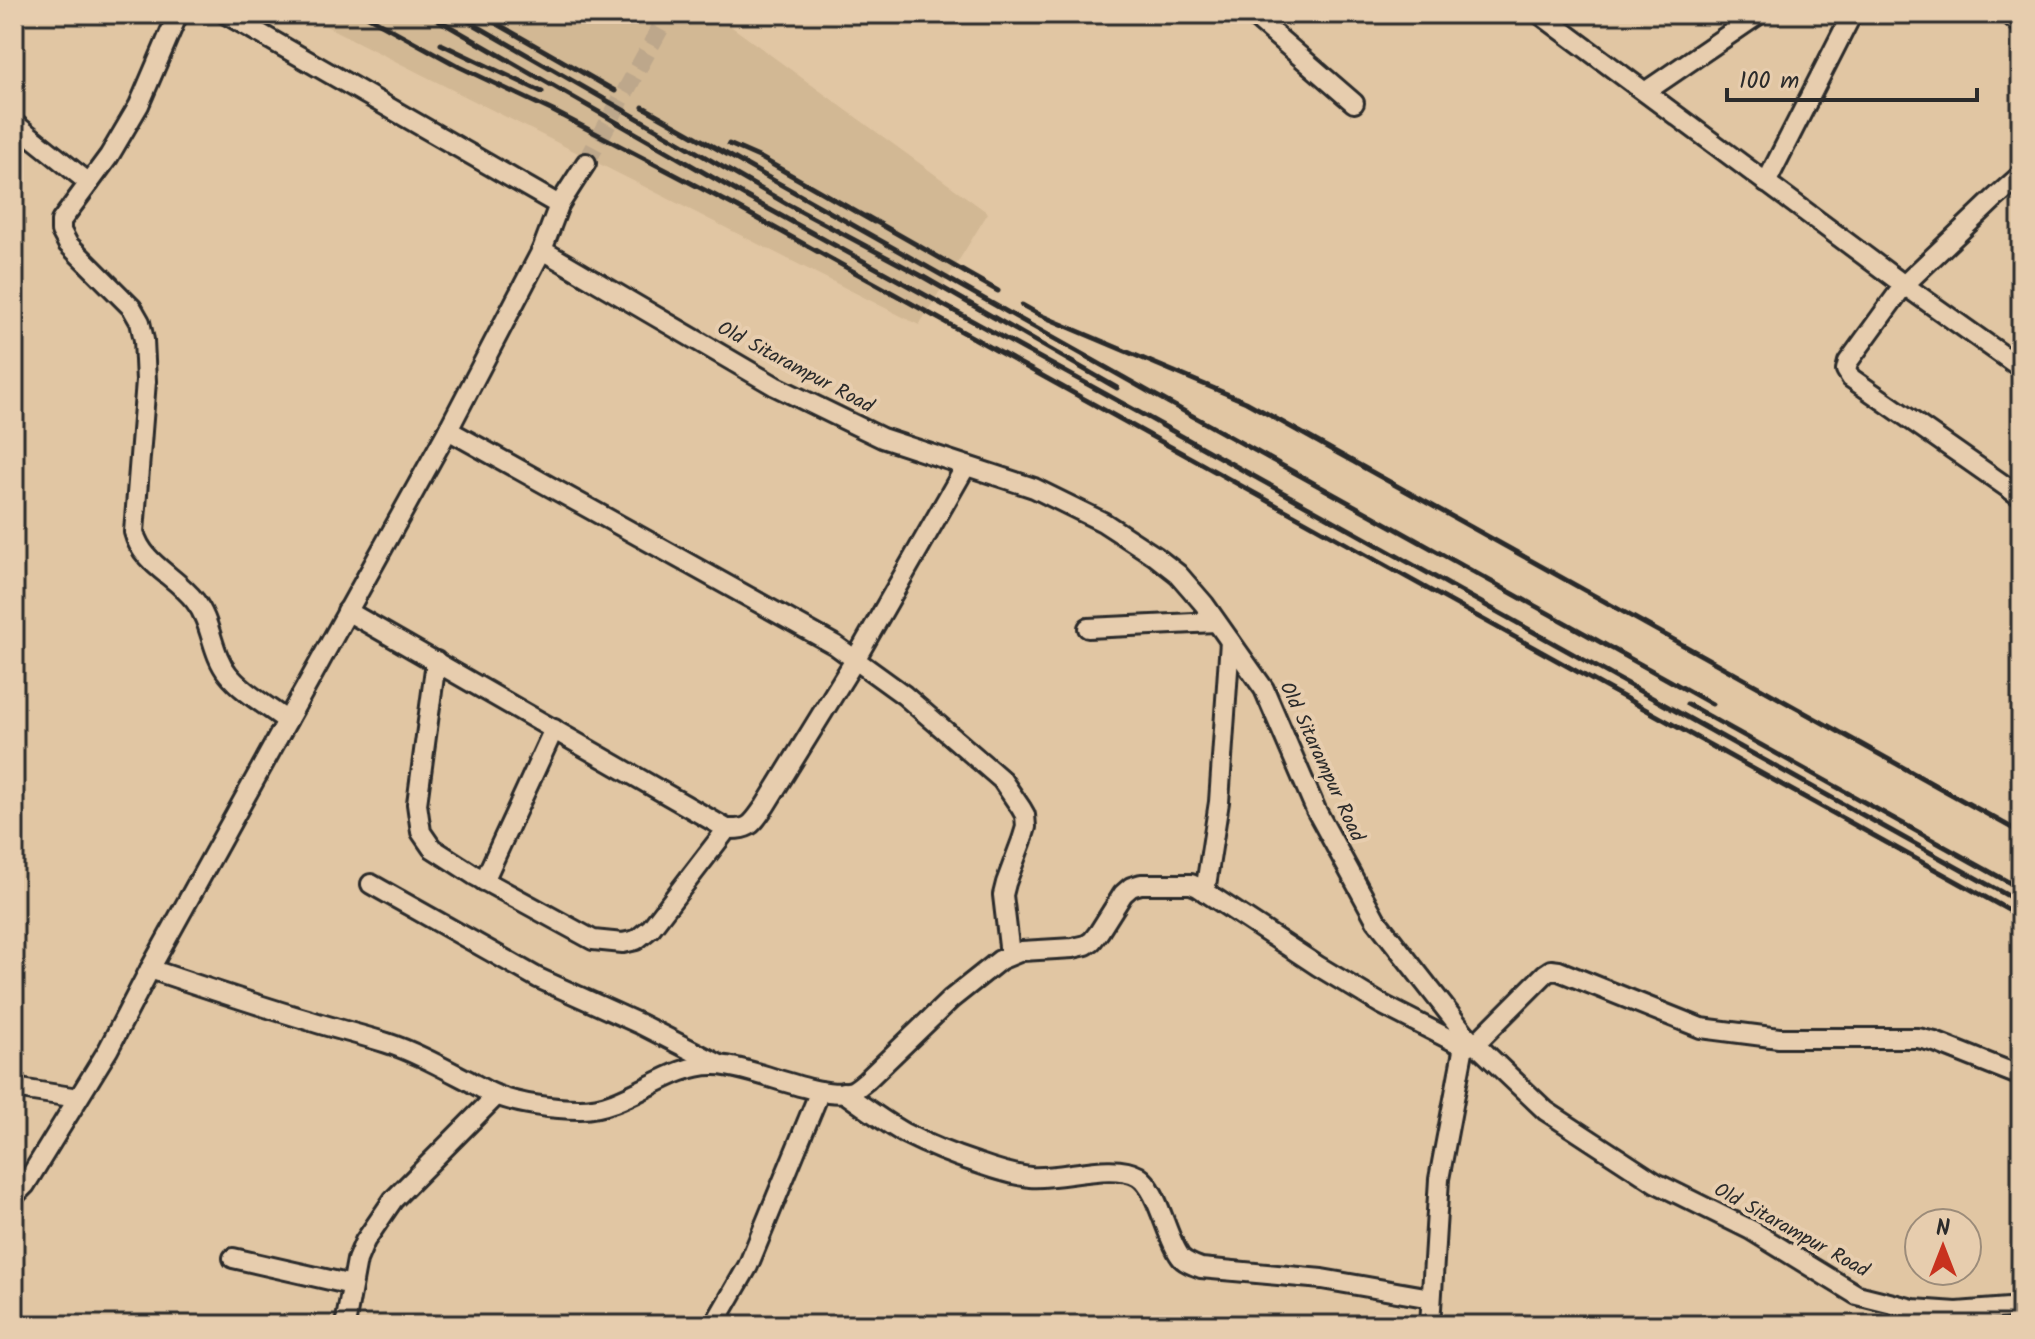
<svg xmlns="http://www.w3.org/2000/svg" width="2035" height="1339" viewBox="0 0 2035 1339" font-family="Kalam,sans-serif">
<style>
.built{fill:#d2b894}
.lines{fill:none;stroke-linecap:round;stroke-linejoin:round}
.minor-tunnel{stroke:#bda78b;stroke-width:18;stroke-dasharray:18 9;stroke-linecap:butt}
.minor-casing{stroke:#2b2b2b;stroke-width:24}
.minor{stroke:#e7cdae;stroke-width:18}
.rail{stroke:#2b2b2b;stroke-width:5}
.labels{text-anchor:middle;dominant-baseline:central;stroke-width:8;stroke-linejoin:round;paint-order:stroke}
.street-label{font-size:20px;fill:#2b2b2b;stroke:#e7cdae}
</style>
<rect width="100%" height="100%" fill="#e1c6a3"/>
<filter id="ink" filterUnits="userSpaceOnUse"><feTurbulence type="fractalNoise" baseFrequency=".0125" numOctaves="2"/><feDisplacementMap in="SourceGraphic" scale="16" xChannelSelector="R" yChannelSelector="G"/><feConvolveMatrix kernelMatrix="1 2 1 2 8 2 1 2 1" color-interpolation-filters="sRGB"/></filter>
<g filter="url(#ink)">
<!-- built -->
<path class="built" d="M302,14H714L988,213L919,325Z"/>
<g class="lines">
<!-- minor-tunnel -->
<path class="minor-tunnel" d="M586,163L668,14"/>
<!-- minor casing -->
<g class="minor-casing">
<g id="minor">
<path d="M178,14L139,105L109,156L61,221V231L68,244L132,308L140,322L144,340L146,381L134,532C142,564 175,575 195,601C212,622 211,653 228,674C243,693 268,706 287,721"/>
<path d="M226,14L559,205L542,250L775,386L882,438L1034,488L1103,522L1155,556L1178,574L1204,604L1264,689L1316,810L1376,920L1466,1035L1546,1111L1656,1183L1751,1230L1857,1295L1913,1309L1957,1312L2021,1307"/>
<path d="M1251,14L1354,103"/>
<path d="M1540,14L1904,285L2021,368"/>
<path d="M2009,14L2021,25"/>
<path d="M1645,92L1759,14"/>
<path d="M14,123L89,183"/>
<path d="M2021,175L1994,199L1904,285L1848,362L1846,370L1851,378L2021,497"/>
<path d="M1766,183L1852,14"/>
<path d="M559,205L586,163"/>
<path d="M448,430L835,645L904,695L1002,780L1021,808L1025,815L1026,827L1022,840L1006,883L1003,895L1010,955"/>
<path d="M347,611L727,829C751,830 752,824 765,806L855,660L966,466"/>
<path d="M1088,628L1216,622"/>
<path d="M436,661L417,804L421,832L432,848L474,875L593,940L623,943L636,940L651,928L727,829"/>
<path d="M484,881L554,729"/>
<path d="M371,884L538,978L640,1024L720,1065"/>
<path d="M1205,892L1219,802L1230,641"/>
<path d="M150,969C203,987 257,1005 311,1021C336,1029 362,1035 387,1043C415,1052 442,1067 469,1081C478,1086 487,1092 496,1095C518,1104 555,1109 579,1109C628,1110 668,1063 716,1065C753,1066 820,1101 852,1091C857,1089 862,1084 866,1081L951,999L1000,960L1022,951L1073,948L1086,945L1092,941L1099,932L1123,894L1131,887L1141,884H1191L1198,887L1318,966L1381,1004L1465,1047"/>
<path d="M1475,1044L1545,974L1551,970L1559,971L1701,1028L1779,1038H1918L1935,1042L2021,1076"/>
<path d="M14,1088L78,1098"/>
<path d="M843,1092C863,1106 883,1121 904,1133C928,1145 952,1155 977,1163C994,1169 1012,1175 1030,1177C1060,1180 1113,1161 1138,1176C1158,1188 1166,1237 1180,1256C1184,1262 1193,1265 1201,1268L1322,1279L1431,1298"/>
<path d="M14,1196L25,1185L108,1050L150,969L448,430L542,250"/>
<path d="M233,1258L352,1285"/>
<path d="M345,1325L357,1260L365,1241L393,1200L496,1096"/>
<path d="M714,1325L748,1266L820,1091"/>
<path d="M1430,1325L1439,1179L1466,1035"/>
</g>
</g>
<!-- minor -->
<use href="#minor" class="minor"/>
<!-- rail -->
<g class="rail">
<path d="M363,14L460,67L553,111L737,207L2021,917"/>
<path d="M428,14L745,196L1140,413L2021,903"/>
<path d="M456,14L787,204L920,275L1117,388"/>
<path d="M480,14L615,91"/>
<path d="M441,44L542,92"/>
<path d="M643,107L1153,394L1712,704"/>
<path d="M729,144L761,158L874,222"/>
<path d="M866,216L998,291"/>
<path d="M1022,305L1040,315L1246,402L2021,833"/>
<path d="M1687,704L2021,889"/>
</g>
</g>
</g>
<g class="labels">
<!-- street labels -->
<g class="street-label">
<text transform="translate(795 368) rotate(28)">Old Sitarampur Road</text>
<text transform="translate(1321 762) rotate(65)">Old Sitarampur Road</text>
<text transform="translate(1791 1231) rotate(29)">Old Sitarampur Road</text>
</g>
</g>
<!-- margin -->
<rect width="2035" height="1339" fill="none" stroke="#e7cdae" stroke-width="48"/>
<rect x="24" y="24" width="1987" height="1291" fill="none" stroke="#2b2b2b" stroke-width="3" filter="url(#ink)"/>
<!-- north arrow -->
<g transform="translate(1943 1247)"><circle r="38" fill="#e7cdae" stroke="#9c8c7a" stroke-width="2"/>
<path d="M0-6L14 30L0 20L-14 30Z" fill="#c8321e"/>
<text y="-12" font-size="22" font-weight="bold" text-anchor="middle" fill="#2b2b2b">N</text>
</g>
<!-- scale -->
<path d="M1727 88v12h250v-12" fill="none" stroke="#2b2b2b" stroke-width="4"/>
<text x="1739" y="88" font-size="24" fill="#2b2b2b" stroke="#e7cdae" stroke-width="6" paint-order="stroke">100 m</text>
</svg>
